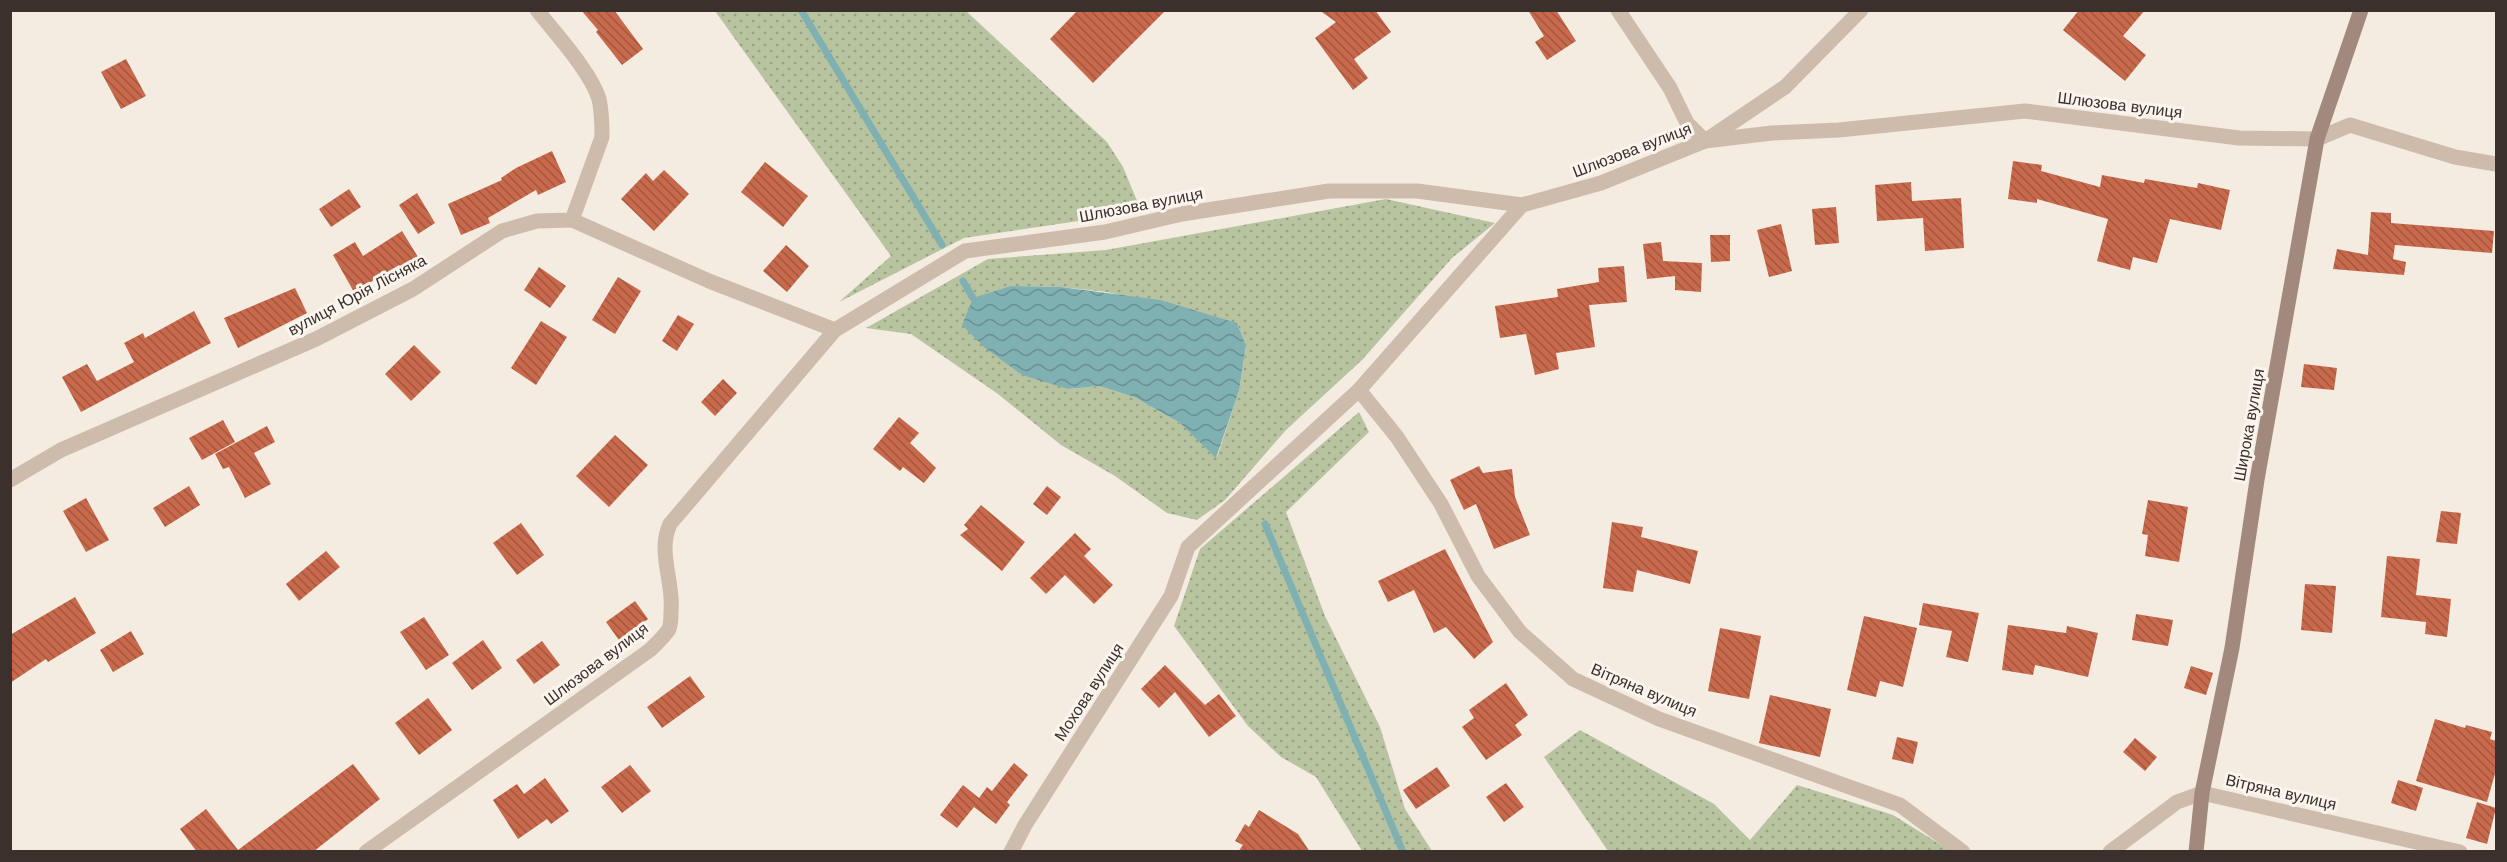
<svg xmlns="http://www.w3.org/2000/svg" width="2507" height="862" viewBox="0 0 2507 862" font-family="Helvetica,sans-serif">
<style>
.grass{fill:url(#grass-dots);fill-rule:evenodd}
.water{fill:url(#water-waves)}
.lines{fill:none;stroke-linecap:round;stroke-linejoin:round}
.stream{stroke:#7fb0b2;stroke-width:7}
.building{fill:url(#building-back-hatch)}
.street{stroke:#cdbbac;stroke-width:15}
.secondary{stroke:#a18a7d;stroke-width:15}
.labels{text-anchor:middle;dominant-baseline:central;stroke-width:6;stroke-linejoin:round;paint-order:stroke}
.street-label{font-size:16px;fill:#3b302b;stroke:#fbf5ee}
</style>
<defs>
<pattern id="grass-dots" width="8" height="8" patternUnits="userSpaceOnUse" patternTransform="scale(1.5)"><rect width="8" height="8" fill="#b8c4a0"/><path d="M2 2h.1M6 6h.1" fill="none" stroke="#97a083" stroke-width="1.8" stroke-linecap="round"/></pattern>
<pattern id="water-waves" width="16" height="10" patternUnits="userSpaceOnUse" patternTransform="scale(1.5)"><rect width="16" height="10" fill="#7fb0b2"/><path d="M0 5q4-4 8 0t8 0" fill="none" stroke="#699091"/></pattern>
<pattern id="building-back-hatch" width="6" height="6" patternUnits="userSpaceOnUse" patternTransform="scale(1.5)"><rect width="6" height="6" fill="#c8694b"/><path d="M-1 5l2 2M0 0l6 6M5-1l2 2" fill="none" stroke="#a4573f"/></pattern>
</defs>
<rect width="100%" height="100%" fill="#f4ebe1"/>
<!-- grass -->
<g class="grass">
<path d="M715,11H966L1107,142L1123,167L1140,208L1119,215L964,238L839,302L891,256Z"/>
<path d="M1386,199L1495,223L1452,258L1362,360L1286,430L1225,500L1197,520L1167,513L1115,476L1061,445L998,394L911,334L866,328L988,259L1106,250ZM1011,286L1061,287L1107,292L1237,323L1246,347L1239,391L1217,457L1180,423L1134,397L1099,386L1068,389Z"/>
<path d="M1359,412L1369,432L1286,512L1325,616L1380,727L1405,809L1432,851H1362L1316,777L1281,757L1248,726L1174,626L1200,549Z"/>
<path d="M1580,730L1714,804L1750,840L1797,785L1893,815L1951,851H1608L1544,757Z"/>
</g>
<!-- water -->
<path class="water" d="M1011,286L1061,287L1160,300L1237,323L1246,346L1239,391L1216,458L1180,423L1134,397L1099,386L1068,389L1022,375L985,348L962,325L973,298Z"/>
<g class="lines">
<!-- stream -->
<g class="stream">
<path d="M801,10L942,245"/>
<path d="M963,281L973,298"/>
<path d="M1265,524L1403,852"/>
</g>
</g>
<!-- building -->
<g class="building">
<path d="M581,10H614L643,49L622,65L596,32L598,30Z"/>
<path d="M1078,10H1166L1093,83L1050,39Z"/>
<path d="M1319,10H1375L1391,32L1354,59L1368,78L1353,90L1315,38L1336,22Z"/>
<path d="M1528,10H1556L1576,41L1547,60L1535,42L1544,36Z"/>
<path d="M2079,10H2145L2123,36L2146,55L2125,81L2063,30Z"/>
<path d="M126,59L146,96L121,109L101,72Z"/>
<path d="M552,151L566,182L538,195L536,190L488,218L490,223L461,235L448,204L502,180L501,178L516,168Z"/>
<path d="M2013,161L2042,165L2041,171L2100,187L2102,175L2144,183L2145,179L2197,188L2198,183L2230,190L2221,230L2170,219L2157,263L2133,257L2130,270L2097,261L2108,219L2037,199V203L2008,199Z"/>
<path d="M765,162L808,196L783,227L741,192Z"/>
<path d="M664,170L689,194L654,231L621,199L646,173L653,181Z"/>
<path d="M1911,182L1912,201L1961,198L1964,248L1925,251L1923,218L1877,221L1875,185Z"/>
<path d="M349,189L361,207L331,227L319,209Z"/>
<path d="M417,193L435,223L418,234L399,205Z"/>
<path d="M1836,207L1839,243L1815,245L1812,209Z"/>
<path d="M2371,212L2391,213V223L2494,231L2492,253L2395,245L2393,259L2406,262L2404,275L2333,269L2337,249L2368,255Z"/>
<path d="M1781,224L1792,271L1769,277L1757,230Z"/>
<path d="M402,231L418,257L401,268L399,265L354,292L333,255L355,242L363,256Z"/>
<path d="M1710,235H1730V261L1711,262Z"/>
<path d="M1661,242L1663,261L1702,263L1701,292L1675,290V276L1647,279L1643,244Z"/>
<path d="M786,245L809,266L787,292L763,271Z"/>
<path d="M1624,266L1627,302L1589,305L1595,347L1556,353L1559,369L1535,375L1526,334L1500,338L1495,306L1558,297L1557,289L1599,282L1598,268Z"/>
<path d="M539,267L566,286L550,308L524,290Z"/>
<path d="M618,277L641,291L615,334L592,320Z"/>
<path d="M295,288L307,313L238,348L224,318Z"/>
<path d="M194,311L211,343L81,412L62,377L87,364L97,381L134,362L124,343L143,333L145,338Z"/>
<path d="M678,315L694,324L677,351L662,341Z"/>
<path d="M541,321L567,337L536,385L511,368Z"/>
<path d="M414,345L441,372L411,401L385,374Z"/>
<path d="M2304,364L2337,368L2334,390L2301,387Z"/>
<path d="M723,379L737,393L715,416L701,402Z"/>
<path d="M899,417L919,433L910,443L936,468L924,483L903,467L900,471L873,449Z"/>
<path d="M223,420L235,442L202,460L189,438Z"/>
<path d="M267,426L275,442L254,453L271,484L245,498L229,467L223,469L215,454Z"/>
<path d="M615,435L648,465L609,507L576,476Z"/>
<path d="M1479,466L1483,473L1512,469L1515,497L1530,535L1494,549L1476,504L1464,510L1450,480Z"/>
<path d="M189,486L200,505L165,527L153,508Z"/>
<path d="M1047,486L1061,497L1047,515L1033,504Z"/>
<path d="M86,498L109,540L86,552L63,511Z"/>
<path d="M2148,500L2188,507L2179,562L2145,556L2148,535L2142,534Z"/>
<path d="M981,505L1025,542L1002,571L960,535L968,529L964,525Z"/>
<path d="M2441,511L2461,513L2457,544L2436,542Z"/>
<path d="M1612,522L1643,527L1641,537L1698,551L1690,584L1637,570L1633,592L1603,588Z"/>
<path d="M521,523L544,555L517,575L493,543Z"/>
<path d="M1075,533L1091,549L1084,556L1113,585L1094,604L1065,575L1046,594L1030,578Z"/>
<path d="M1445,549L1493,642L1474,659L1446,627L1434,633L1414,590L1388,602L1378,581Z"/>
<path d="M326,551L340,567L299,601L286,584Z"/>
<path d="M2387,556L2420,559L2416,595L2451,599L2447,637L2425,634L2426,622L2381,617Z"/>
<path d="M2305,584L2336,586L2332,633L2301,630Z"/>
<path d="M75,597L96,633L48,662L46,659L10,683V635Z"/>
<path d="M635,601L648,619L619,640L606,622Z"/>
<path d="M1923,603L1979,613L1968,662L1946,657L1952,631L1919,625Z"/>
<path d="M2136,614L2173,620L2168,646L2132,640Z"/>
<path d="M1864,616L1917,628L1903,687L1880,681L1876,697L1847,690Z"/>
<path d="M424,617L449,655L426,670L400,632Z"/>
<path d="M2008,625L2066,633L2067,626L2098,633L2088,677L2035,665L2033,675L2002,670Z"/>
<path d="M1720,628L1761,636L1749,699L1708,691Z"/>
<path d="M131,631L144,654L113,672L100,650Z"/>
<path d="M483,640L502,668L472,690L452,663Z"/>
<path d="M542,641L560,665L534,684L516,660Z"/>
<path d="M1165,665L1205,705L1219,694L1236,716L1209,737L1175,692L1159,708L1141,689Z"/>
<path d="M2191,666L2213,673L2206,695L2184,688Z"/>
<path d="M690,676L705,697L662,728L647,707Z"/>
<path d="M1506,683L1528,715L1515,725L1522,735L1486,760L1462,727L1474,718L1469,710Z"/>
<path d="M1770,695L1831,709L1820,757L1759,743Z"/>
<path d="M428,698L452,730L419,755L395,723Z"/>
<path d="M2435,719L2465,728L2466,725L2492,732L2490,739L2496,741V770L2487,802L2416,781Z"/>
<path d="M1897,737L1918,742L1913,764L1892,759Z"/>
<path d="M2135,738L2157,757L2145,771L2123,752Z"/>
<path d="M1014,763L1028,775L1007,802L1010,805L996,824L974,807L957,828L940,815L963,785L979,798L987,787L992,791Z"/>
<path d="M353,764L380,799L313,852H197L180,829L206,809L238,850Z"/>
<path d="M630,765L651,791L622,813L601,787Z"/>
<path d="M1437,767L1450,786L1416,809L1403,790Z"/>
<path d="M545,778L569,811L551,824L547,819L518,839L493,800L517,784L524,794Z"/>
<path d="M2398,780L2423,788L2416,811L2391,803Z"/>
<path d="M1506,783L1524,807L1504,822L1486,797Z"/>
<path d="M2477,802L2496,808L2487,844L2466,838Z"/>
<path d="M1259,810L1298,834L1310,852H1238L1243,845L1235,841L1245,824L1249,827Z"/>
</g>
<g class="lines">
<!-- street -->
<g class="street">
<path d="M1618,10L1670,88L1687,123L1705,141L1785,87L1861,10"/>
<path d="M572,220L709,281L835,330"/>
<path d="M1359,390L1397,437L1441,504L1478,576L1520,632L1573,679L1659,719L1900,805L1963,852"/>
<path d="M10,480L61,450L316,339L413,289L502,231L537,221L572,220L602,137C602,125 602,112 599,99C591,72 555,33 537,10"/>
<path d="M366,852L650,650C657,643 664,637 669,629C671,624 671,617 671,611C674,582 657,552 670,524L835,330L965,251L1105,232L1182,214L1329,191H1417L1522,205L1601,183L1705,141L1772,133L1839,130L2025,111L2239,138L2317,139L2350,125L2455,157L2496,164"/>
<path d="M1011,852L1025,825L1171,596L1188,547L1359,390L1522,205"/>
<path d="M2110,852L2177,802L2202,793L2460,852"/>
</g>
<!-- secondary -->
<path class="secondary" d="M2196,852L2202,793L2232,648L2257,480L2317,139L2361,10"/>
</g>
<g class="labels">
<!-- street labels -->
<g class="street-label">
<text transform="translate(2120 105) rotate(7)">Шлюзова вулиця</text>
<text transform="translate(1632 150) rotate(-21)">Шлюзова вулиця</text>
<text transform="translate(1141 205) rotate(-11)">Шлюзова вулиця</text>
<text transform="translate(357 295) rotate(-28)">вулиця Юрія Лісняка</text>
<text transform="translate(2249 425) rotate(-80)">Широка вулиця</text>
<text transform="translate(596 664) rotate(-37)">Шлюзова вулиця</text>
<text transform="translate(1644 690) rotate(23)">Вітряна вулиця</text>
<text transform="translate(1089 692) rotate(-57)">Мохова вулиця</text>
<text transform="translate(2281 792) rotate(13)">Вітряна вулиця</text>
</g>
</g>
<!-- border -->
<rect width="2507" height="862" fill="none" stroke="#3b302b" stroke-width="24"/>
</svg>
